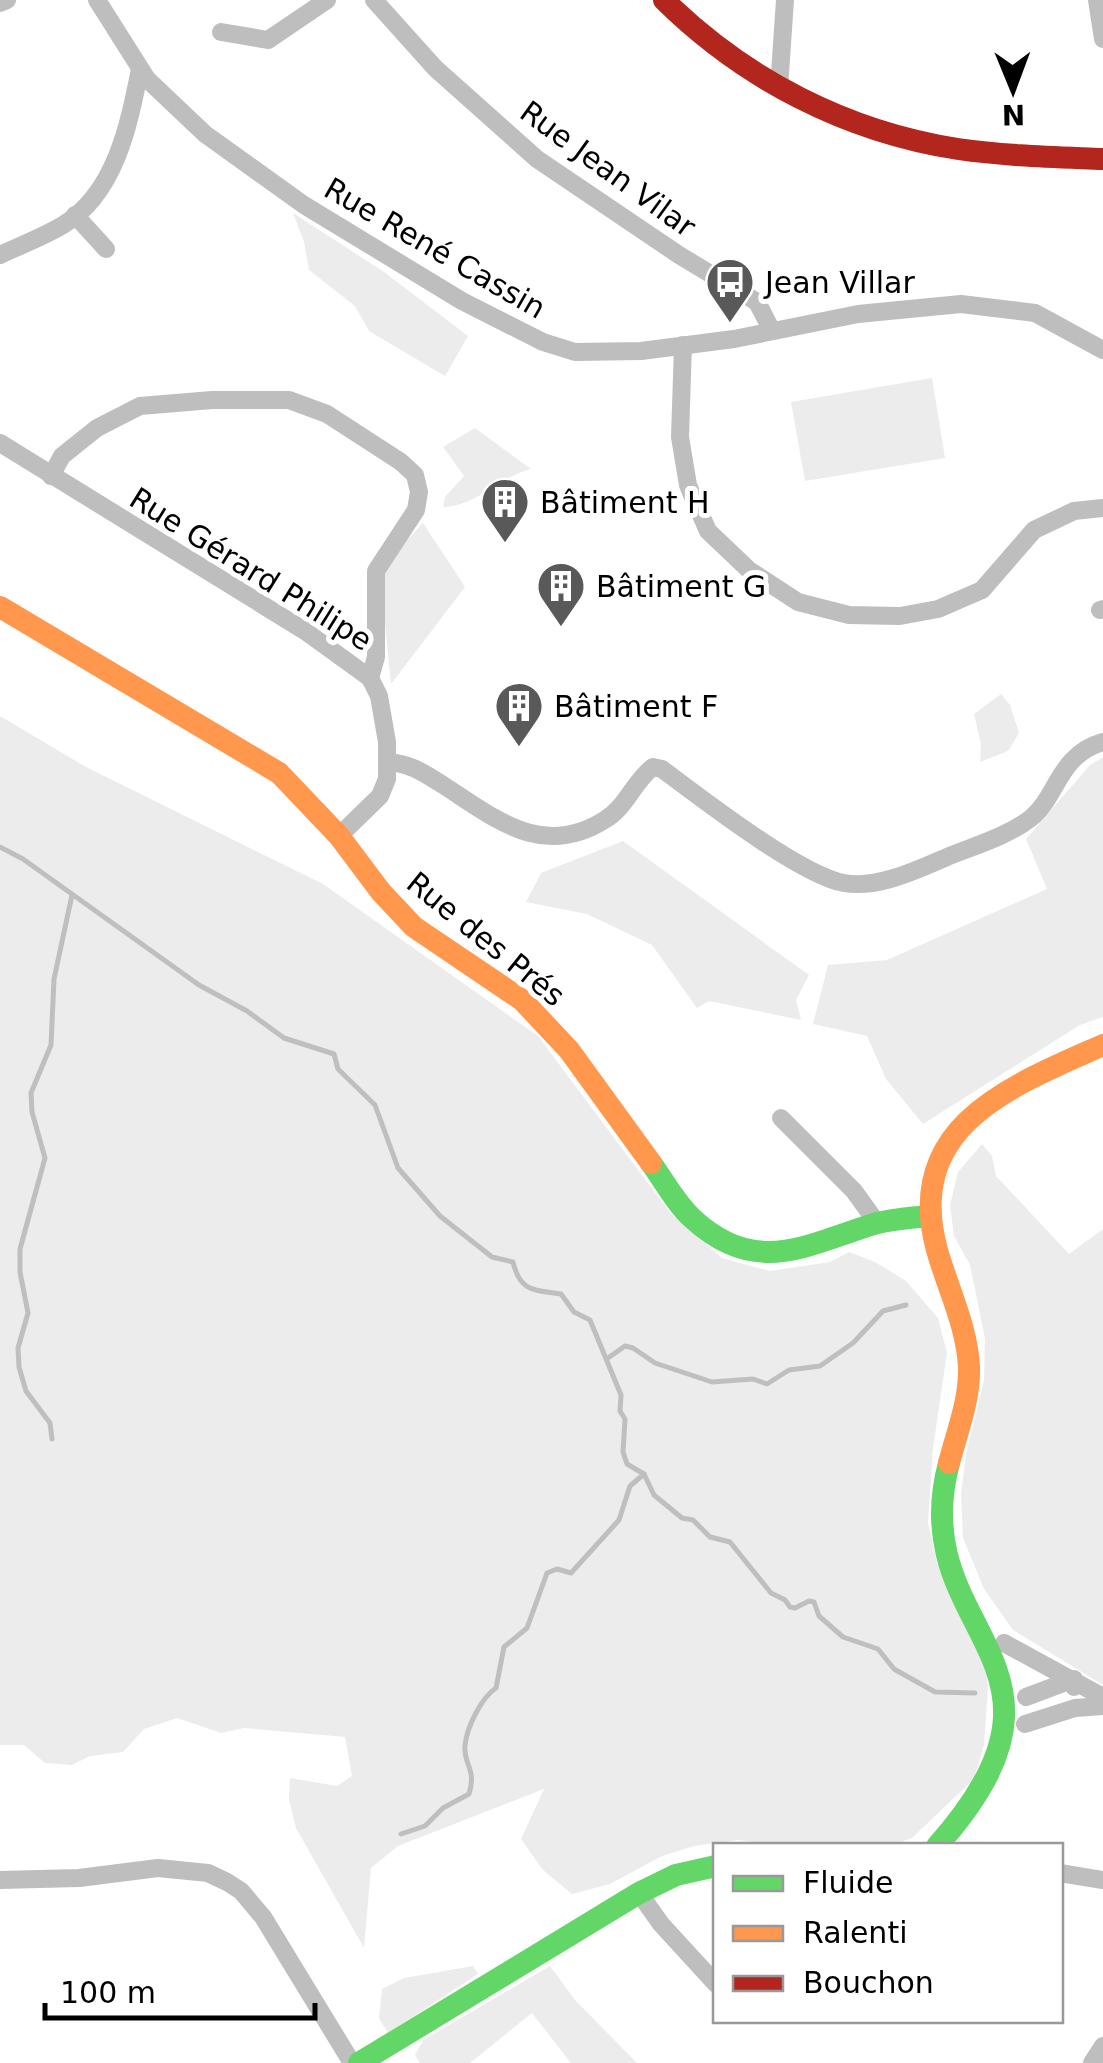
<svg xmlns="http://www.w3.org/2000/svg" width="1103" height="2063" viewBox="0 0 1103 2063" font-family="'DejaVu Sans',sans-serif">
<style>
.green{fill:#ececec}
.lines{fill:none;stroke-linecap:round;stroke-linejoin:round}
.stream{stroke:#bfbfbf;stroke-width:5}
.street{stroke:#bebebe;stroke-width:18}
.fast{stroke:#63d668;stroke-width:22}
.slow{stroke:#ff974d;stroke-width:22}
.jam{stroke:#b3261e;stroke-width:22}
.labels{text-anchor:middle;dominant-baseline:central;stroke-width:10;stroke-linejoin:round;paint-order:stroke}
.street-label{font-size:30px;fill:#000;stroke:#fff}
.poi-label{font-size:30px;fill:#000;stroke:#fff;text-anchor:start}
</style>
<rect width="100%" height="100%" fill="#fff"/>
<!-- green -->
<g class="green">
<path d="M293,213L384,272L468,336L445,376L369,331L355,306L309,270L304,242Z"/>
<path d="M932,378L945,458L805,481L791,402Z"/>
<path d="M475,428L531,469C499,477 477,506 443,507L445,497L464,476L443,447Z"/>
<path d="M423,523L465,587L391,684L381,582L386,563Z"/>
<path d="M1001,694L1010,705L1019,733L1008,751L980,762L981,744L974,714Z"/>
<path d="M0,716L86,767L323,884L538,1036L671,1214L722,1258L770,1271L830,1262L849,1252L875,1262L906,1281L938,1318L947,1353L933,1448L928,1523L937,1563L982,1642L988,1686L984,1745L974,1779L912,1838L889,1846H782L738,1840L694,1846L662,1856L610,1884L572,1894L543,1870L521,1839L544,1789L398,1846L371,1868L364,1948L296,1828L289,1799L290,1778L337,1786L352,1776L345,1737L244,1728L221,1733L177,1718L144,1729L123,1752L90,1756L72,1765L45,1763L24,1745H0Z"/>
<path d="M1103,757V1017L1080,1025L923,1124L886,1079L867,1036L813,1024L828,965L887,960L1047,889L1026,839L1090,765Z"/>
<path d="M623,841L809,975L796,1000L801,1020L709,1001L697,1008L652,945L587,914L526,902L541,873Z"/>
<path d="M982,1144L992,1156L996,1176L1069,1254L1103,1229V1685L1013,1630L984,1589L963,1538L961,1494L966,1454L984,1380L985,1339L970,1265L954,1236L950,1205L958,1172Z"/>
<path d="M473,1966L478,1974L388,2033L379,2018L382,1989L404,1978Z"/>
<path d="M550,1966L575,2000L637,2063H571L532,2013L470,2063H420L415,2055L423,2040Z"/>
</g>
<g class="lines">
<!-- stream -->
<g class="stream">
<path d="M0,847L23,859L199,985L247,1011L284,1038L334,1054L338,1069L375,1105L398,1168L440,1216L492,1257L513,1262C520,1292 534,1290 561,1294L574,1312L590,1320L621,1395L620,1411L625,1419L623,1452L627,1464L644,1474L654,1495L682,1518L693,1520L710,1537L730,1542L771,1593L785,1600L790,1607L795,1608L809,1601L814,1602L819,1616L843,1637L878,1649L894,1669L935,1692L975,1693"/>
<path d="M608,1358L625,1346L633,1348L655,1363L712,1382L753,1379L767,1384L789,1370L820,1366L853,1343L883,1311L906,1305"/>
<path d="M52,1439L50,1423L26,1391L19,1367L18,1348L28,1313L20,1272V1249L45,1158L32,1112L31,1093L51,1045L54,979L72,895"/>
<path d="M401,1834L425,1826L443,1808L469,1794C477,1768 463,1765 465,1745C467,1727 481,1698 496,1688L504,1647L527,1628L547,1573L557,1569L571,1573L619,1520L630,1486L644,1474"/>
</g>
<!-- street -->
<g class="street">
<path d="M97,0L147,79L205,134L304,205L462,301L543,342L575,352L641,351L734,339L858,314L961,304L1035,313L1103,350"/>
<path d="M374,0L435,68L537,159L679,255L757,302L772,331"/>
<path d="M1097,0L1103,39"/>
<path d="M0,3L7,0"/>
<path d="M221,32L268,40L327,0"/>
<path d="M779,88L785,0"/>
<path d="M75,215L106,249"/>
<path d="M0,255C21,245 43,237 63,225C116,193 129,124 140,69"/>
<path d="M683,345L680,437L688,485L693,497L708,531L749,570L798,602L849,615L900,616L938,609L982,590L1034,530L1074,511L1103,508"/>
<path d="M0,443L305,631L370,678L379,696L387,742V779L380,796L339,836"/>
<path d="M51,476L62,456L97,428L140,406L212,400H289L327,414L401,462L415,475L419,492L416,510L376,571V657L370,678"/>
<path d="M1100,610L1103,609"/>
<path d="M387,762C410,763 424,773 443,785C496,819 543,860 606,819C627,806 634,781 653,767L662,769C701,798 800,875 844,883C877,889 917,870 947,857C974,846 1008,836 1031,818C1058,796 1058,755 1103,742"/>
<path d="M781,1118L854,1191L877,1223"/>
<path d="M1004,1643L1103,1697"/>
<path d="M1026,1697L1074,1679V1687"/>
<path d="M1025,1724L1075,1708L1103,1706"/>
<path d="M1060,1873L1103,1880"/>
<path d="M0,1880L79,1878L158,1868L208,1873L227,1882L241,1891L263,1917L352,2063"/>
<path d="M639,1893L661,1924L716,1984"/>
<path d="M1092,2063L1103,2046"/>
</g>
<!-- fast -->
<g class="fast">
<path d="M651,1163C664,1181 677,1205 693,1219C756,1277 806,1245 874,1224C891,1219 911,1218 928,1216"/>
<path d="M937,1846C1103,1660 903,1634 949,1463"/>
<path d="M359,2063L639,1893L676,1875L716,1866"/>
</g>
<!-- slow -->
<g class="slow">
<path d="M0,607L279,773L339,836L381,892L414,927L522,1000L569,1050L651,1163"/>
<path d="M949,1463C957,1432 970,1400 969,1367C967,1326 948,1289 937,1250C903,1126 1011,1086 1103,1045"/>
</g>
<!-- jam -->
<path class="jam" d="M664,0C744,79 847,132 958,149C1006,156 1055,157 1103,159"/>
</g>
<!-- icons -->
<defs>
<g id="bus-pin" transform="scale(2.5)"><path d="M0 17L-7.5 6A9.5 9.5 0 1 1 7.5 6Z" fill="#595959" stroke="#fff"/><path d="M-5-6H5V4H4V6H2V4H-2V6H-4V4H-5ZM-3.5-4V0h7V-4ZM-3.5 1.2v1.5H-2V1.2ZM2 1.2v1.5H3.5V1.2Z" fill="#fff"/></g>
<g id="building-pin" transform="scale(2.5)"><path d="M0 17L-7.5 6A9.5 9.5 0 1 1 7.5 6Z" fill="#595959" stroke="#fff"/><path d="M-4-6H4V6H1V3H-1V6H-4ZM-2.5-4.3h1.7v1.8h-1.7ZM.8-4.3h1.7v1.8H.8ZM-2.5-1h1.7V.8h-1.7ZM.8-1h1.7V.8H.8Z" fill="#fff"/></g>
</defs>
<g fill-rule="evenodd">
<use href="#bus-pin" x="730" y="282"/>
<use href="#building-pin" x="505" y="502"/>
<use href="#building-pin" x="561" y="586"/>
<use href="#building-pin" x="519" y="706"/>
</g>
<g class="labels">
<!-- street labels -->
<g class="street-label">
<text transform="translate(608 169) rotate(36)">Rue Jean Vilar</text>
<text transform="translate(435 248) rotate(30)">Rue René Cassin</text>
<text transform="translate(251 569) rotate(32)">Rue Gérard Philipe</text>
<text transform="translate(486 939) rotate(39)">Rue des Prés</text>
</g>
<!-- poi labels -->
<g class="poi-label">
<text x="765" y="282">Jean Villar</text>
<text x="540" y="502">Bâtiment H</text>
<text x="596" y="586">Bâtiment G</text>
<text x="554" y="706">Bâtiment F</text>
</g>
</g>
<!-- legend -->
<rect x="713" y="1843" width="350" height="180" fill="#ffffff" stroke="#999999" stroke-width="2.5"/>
<rect x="733" y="1876" width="50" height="15" fill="#63d668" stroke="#999999" stroke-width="2.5"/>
<text x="803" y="1893" font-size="30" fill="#000000">Fluide</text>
<rect x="733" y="1926" width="50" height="15" fill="#ff974d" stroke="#999999" stroke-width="2.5"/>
<text x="803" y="1943" font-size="30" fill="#000000">Ralenti</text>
<rect x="733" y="1976" width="50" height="15" fill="#b3261e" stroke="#999999" stroke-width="2.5"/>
<text x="803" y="1993" font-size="30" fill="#000000">Bouchon</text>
<!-- north arrow -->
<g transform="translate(1013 90) rotate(179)" stroke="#ffffff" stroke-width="8" paint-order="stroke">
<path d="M0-8L18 38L0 25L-18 38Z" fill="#000000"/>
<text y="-15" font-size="28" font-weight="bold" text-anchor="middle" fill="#000000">N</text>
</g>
<!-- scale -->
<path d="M45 2003v15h270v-15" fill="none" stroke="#000000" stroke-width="5"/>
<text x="60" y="2003" font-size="30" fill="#000000" stroke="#ffffff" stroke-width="8" paint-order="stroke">100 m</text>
</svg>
